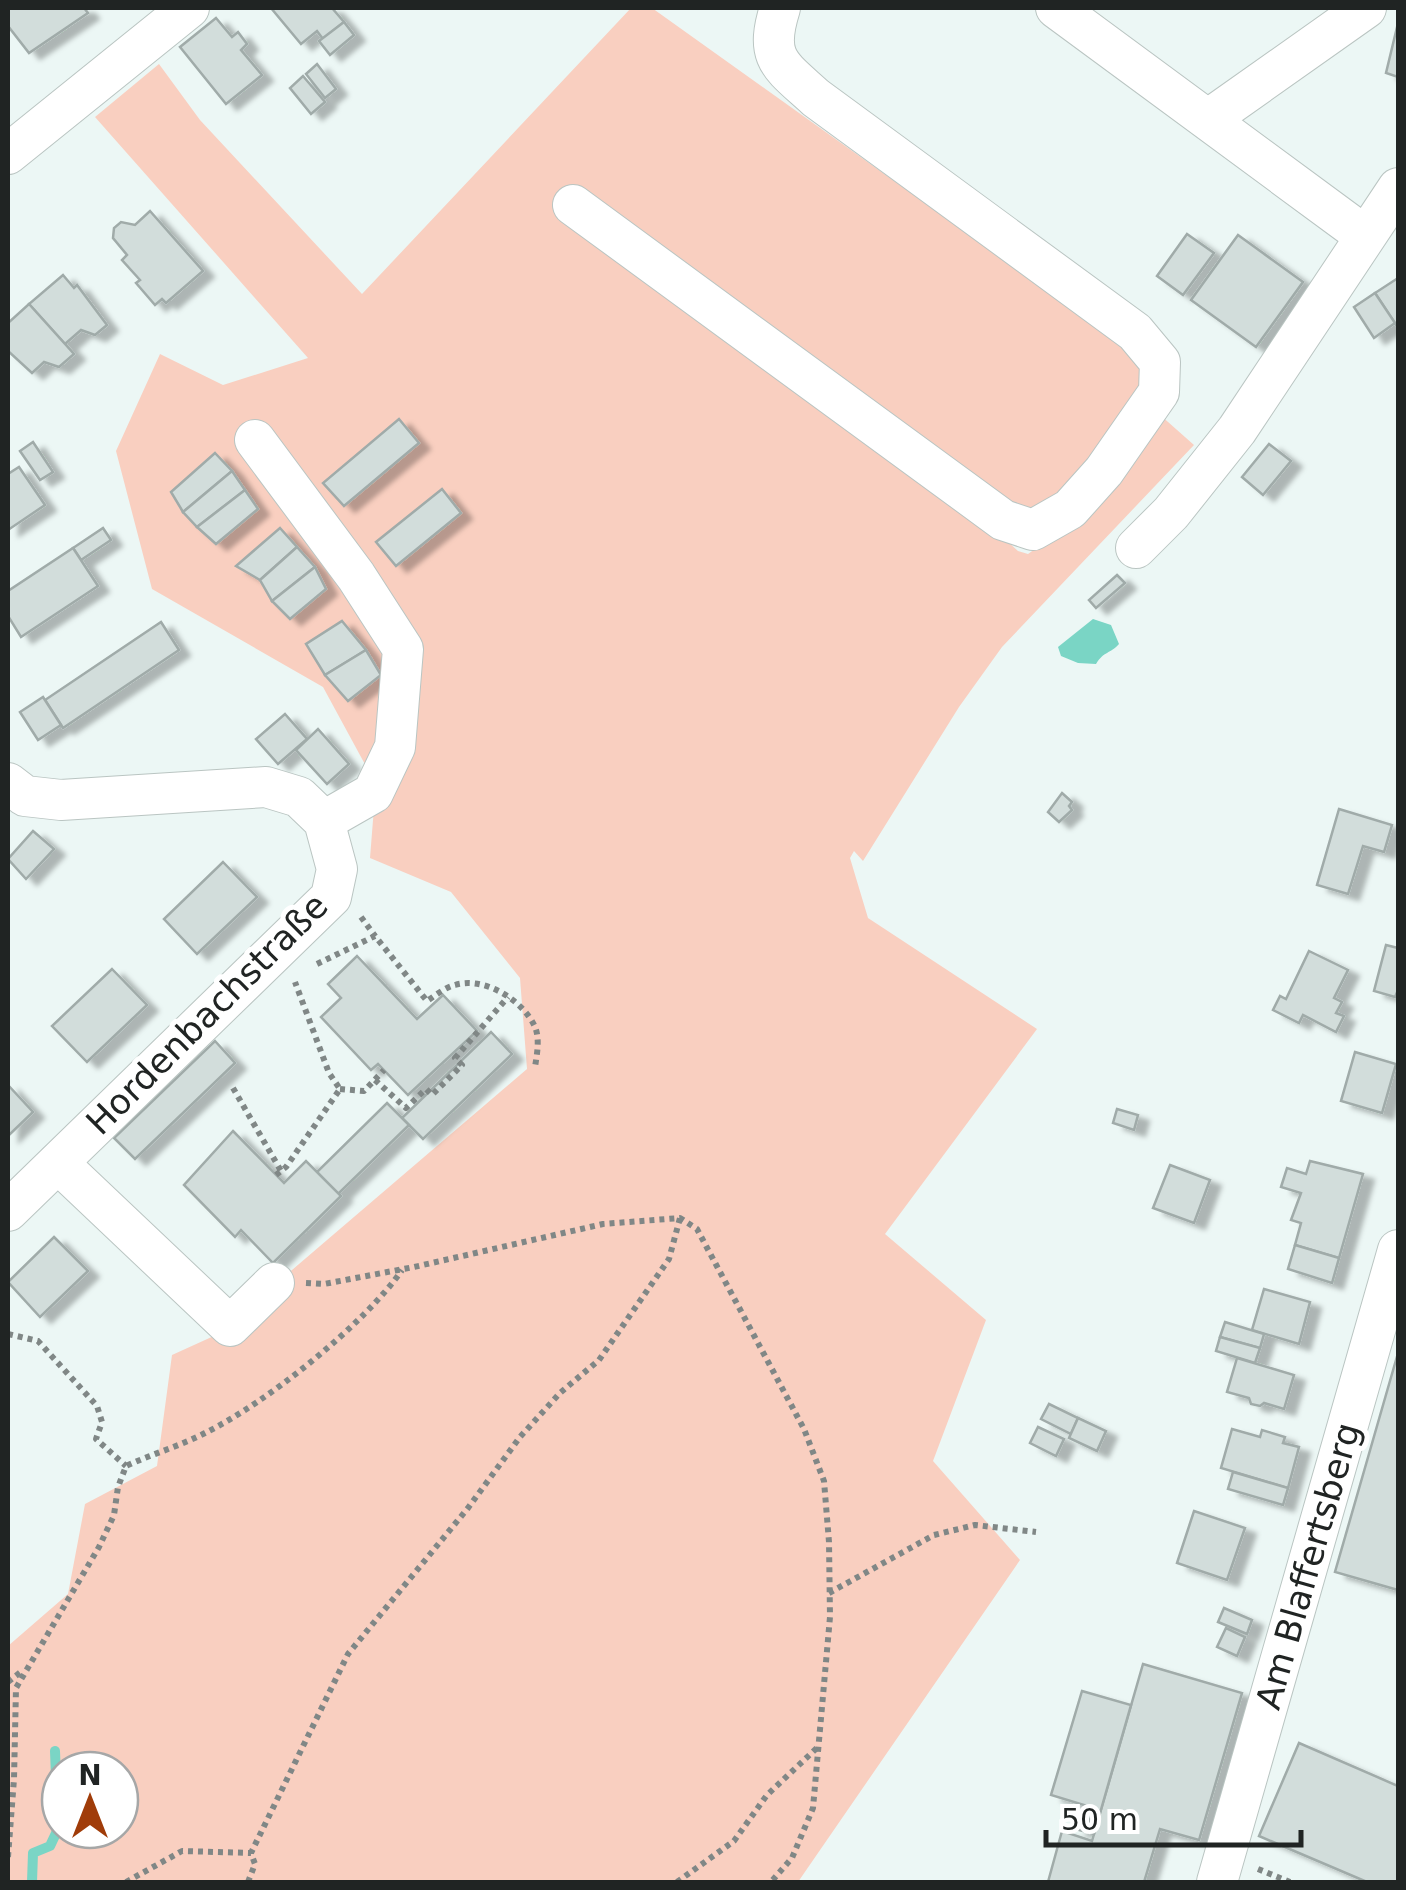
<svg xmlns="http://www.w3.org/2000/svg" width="1406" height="1890" viewBox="0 0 1406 1890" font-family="'DejaVu Sans',sans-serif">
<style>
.green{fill:#f9cfc0;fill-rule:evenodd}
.water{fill:#7ad5c5}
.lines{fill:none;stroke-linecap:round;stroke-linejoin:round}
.stream{stroke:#7ad5c5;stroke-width:10}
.building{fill:#d2dddb;stroke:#a0aba9;stroke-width:2.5;filter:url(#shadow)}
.minor-casing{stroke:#bac5c2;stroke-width:42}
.path{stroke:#808786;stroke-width:6;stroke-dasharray:5 5;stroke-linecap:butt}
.minor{stroke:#fff;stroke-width:40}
.labels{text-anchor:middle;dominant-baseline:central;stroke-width:10;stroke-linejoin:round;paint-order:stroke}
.street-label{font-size:35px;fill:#202423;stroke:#fff}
</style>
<defs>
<filter id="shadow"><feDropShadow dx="11" dy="6" stdDeviation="2.5" flood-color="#0004"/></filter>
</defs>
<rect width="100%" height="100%" fill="#ecf7f5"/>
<!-- green -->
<path class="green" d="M631,8H652L1135,353L1146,385L1075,482L996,531L1018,551L1028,554L1067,526L1159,414L1194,445L1002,647L959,707L863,861L854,851L850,858L868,918L1037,1029L885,1234L986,1320L933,1461L1020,1560L798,1882H8V1646L68,1594L85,1504L157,1466L172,1355L216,1335L527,1069L520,978L451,892L370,858L375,795L367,768L323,687L152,589L116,451L160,354L223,385L308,358L95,117L159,64L200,120L362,294ZM60,1770H120V1830H60Z"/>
<!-- water -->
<path class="water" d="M1093,619L1111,625L1119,644C1110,654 1104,651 1096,664L1078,663L1061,656L1058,647Z"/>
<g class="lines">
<!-- stream -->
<path class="stream" d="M32,1882L33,1853L50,1846L58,1829L55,1751"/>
</g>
<!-- building -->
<g class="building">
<path d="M8,8H84L88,13L29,53L8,26Z"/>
<path d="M271,8H332L344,22L323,39L317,31L301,44Z"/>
<path d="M216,18L232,37L238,32L247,44L241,50L262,75L226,104L180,47Z"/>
<path d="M344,22L354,35L330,55L319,41Z"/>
<path d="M1398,23V77L1386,73Z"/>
<path d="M317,64L336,89L325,98L306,74Z"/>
<path d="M303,76L325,102L311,114L290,88Z"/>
<path d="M150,211L203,271L166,303L162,299L155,305L136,283L140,280L122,260L127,255L113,238L114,228L121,222L135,225Z"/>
<path d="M1187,234L1214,253L1183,295L1157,276Z"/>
<path d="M1238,235L1303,282L1256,347L1191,300Z"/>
<path d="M63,275L74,288L77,285L107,325L95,335L81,330L65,344L29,304Z"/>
<path d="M1398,278V328L1375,293Z"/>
<path d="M1375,293L1395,323L1374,338L1354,307Z"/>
<path d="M29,304L74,354L59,367L44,362L32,373L8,351V323Z"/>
<path d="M399,419L419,443L344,506L323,483Z"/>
<path d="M33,442L53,472L40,480L20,451Z"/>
<path d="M1269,444L1291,461L1263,495L1242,477Z"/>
<path d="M215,453L232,471L183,512L171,492Z"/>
<path d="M19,467L45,505L8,530V474Z"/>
<path d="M232,471L245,490L197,527L183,512Z"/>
<path d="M442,489L461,513L396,566L376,542Z"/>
<path d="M245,490L258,509L216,544L197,527Z"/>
<path d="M103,528L111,540L81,560L73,548Z"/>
<path d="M280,528L297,547L260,580L236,566Z"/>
<path d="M297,547L315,567L272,601L260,580Z"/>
<path d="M73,548L98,586L21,637L8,616V591Z"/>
<path d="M315,567L326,589L290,619L272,601Z"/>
<path d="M1117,575L1125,583L1096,608L1089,600Z"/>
<path d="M342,621L366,650L325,675L306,644Z"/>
<path d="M161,622L179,650L63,728L45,700Z"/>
<path d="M366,650L381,675L348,701L325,675Z"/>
<path d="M43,697L61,725L38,740L20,712Z"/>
<path d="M285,714L307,739L278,764L256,739Z"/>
<path d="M318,729L349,764L327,784L296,750Z"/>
<path d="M1062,793L1072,802L1069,806L1072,810L1059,822L1048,812Z"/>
<path d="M1339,809L1392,825L1384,852L1363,846L1348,894L1317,885Z"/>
<path d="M33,831L54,849L26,879L8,859Z"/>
<path d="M223,862L257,897L197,954L164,919Z"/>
<path d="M1386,945L1398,948V990L1395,997L1374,991Z"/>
<path d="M1309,951L1348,970L1334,998L1342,1002L1336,1013L1344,1016L1336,1032L1303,1015L1299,1023L1273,1010L1280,996L1286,999Z"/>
<path d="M357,956L417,1019L443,995L477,1031L408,1095L378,1064L371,1070L321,1017L341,998L328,984Z"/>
<path d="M112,969L147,1005L87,1062L52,1026Z"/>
<path d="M491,1032L512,1054L423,1139L402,1118Z"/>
<path d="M215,1041L235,1063L135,1159L114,1138Z"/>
<path d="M1355,1052L1396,1064L1382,1113L1341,1101Z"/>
<path d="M8,1085L33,1112L8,1136Z"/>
<path d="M387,1103L409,1125L338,1194L317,1172Z"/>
<path d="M1117,1109L1138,1115L1134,1130L1113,1123Z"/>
<path d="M233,1131L284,1183L306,1161L341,1196L273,1263L241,1230L235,1237L184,1185Z"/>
<path d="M1310,1161L1363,1174L1339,1258L1295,1245L1301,1223L1291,1220L1301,1193L1281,1187L1287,1168L1306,1174Z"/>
<path d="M1170,1165L1210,1180L1194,1223L1153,1208Z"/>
<path d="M54,1237L88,1271L40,1317L8,1282Z"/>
<path d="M1295,1245L1339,1258L1332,1283L1288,1269Z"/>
<path d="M1264,1289L1310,1302L1299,1344L1252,1330Z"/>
<path d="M1225,1322L1264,1334L1260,1348L1220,1337Z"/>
<path d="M1220,1337L1260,1348L1255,1363L1216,1351Z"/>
<path d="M1398,1353V1590L1335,1572Z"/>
<path d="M1237,1358L1294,1375L1284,1409L1264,1403L1260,1406L1251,1404L1249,1398L1227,1392Z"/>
<path d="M1049,1404L1078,1418L1071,1434L1041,1419Z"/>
<path d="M1078,1418L1106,1431L1097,1451L1069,1438Z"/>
<path d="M1038,1427L1064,1439L1056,1456L1030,1443Z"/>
<path d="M1232,1429L1260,1437L1262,1430L1285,1437L1283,1443L1299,1447L1288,1488L1221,1468Z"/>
<path d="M1233,1472L1288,1488L1283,1505L1228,1489Z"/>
<path d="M1194,1511L1245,1528L1227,1580L1177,1563Z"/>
<path d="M1224,1608L1252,1620L1247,1634L1218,1622Z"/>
<path d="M1226,1628L1245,1637L1237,1656L1217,1647Z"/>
<path d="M1143,1664L1242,1693L1199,1840L1160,1829L1144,1882H1048L1062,1831L1092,1841Z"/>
<path d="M1082,1691L1131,1705L1094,1834L1075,1829L1078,1820L1089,1823L1094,1808L1051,1795Z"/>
<path d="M1299,1743L1398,1786V1882H1367L1259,1836Z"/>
</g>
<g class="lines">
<!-- minor casing -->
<g class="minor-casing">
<g id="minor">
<path d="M1056,8L1353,227"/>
<path d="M1209,119L1366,8"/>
<path d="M8,154L189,8"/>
<path d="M573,205L1003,520L1033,530L1070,509L1104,471L1159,392L1160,362L1135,332L816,98C780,65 764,59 780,8"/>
<path d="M255,440L356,576L403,649L395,747L373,793L324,821"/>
<path d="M1136,548L1171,513L1237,430L1398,188"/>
<path d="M8,783L25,796L61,800L266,787L299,797L324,821L337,869L331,897L8,1211"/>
<path d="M58,1163L230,1326L274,1283"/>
<path d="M1217,1882L1398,1250"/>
</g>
</g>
<!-- path -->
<g class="path">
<path d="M361,917L375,936"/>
<path d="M317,964L375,936L427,1001C436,995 446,987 455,985C484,976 523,1000 535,1027C540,1039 537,1054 535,1067"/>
<path d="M375,1080L406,1108L426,1089L432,1095L462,1065L455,1058L508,997"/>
<path d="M233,1088L281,1171"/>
<path d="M340,1089L364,1091L384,1070"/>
<path d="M276,1175L286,1167L340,1089L329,1073L295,982"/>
<path d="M306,1283L324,1284L414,1267L603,1224L680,1218L697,1229L804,1429L824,1481L829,1542L830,1617L813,1808L792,1858L771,1882"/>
<path d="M8,1334L38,1341L97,1406L102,1422L96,1439L126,1466"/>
<path d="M829,1593L934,1535L975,1525L1036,1532"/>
<path d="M8,1682L22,1671"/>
<path d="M8,1857L14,1779L16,1688L99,1547L114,1515L118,1487L126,1466C152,1454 180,1446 205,1433C266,1403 364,1325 402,1270"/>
<path d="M1258,1869L1290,1882"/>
<path d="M126,1882L182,1851L251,1853"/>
<path d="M248,1882L255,1864L251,1853L348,1654L468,1508L520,1437L560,1393L599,1360L669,1259L680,1218"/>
<path d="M677,1882L734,1841L767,1795L819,1746"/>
</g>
<!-- minor -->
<use href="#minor" class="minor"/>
</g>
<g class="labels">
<!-- street labels -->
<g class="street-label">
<text transform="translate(207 1014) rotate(-45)">Hordenbachstraße</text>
<text transform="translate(1308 1566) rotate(-74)">Am Blaffertsberg</text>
</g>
</g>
<!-- border -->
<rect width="1406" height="1890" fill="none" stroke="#202423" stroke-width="20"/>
<!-- north arrow -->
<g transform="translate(90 1800)"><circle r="48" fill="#ffffff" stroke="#a6a7a7" stroke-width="2.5"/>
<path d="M0-8L18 38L0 25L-18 38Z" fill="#a03c09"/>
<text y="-15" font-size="28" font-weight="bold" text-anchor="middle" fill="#202423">N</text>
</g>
<!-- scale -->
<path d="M1046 1830v15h255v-15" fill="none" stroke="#202423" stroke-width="5"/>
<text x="1061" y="1830" font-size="30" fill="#202423" stroke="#ffffff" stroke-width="8" paint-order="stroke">50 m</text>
</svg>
